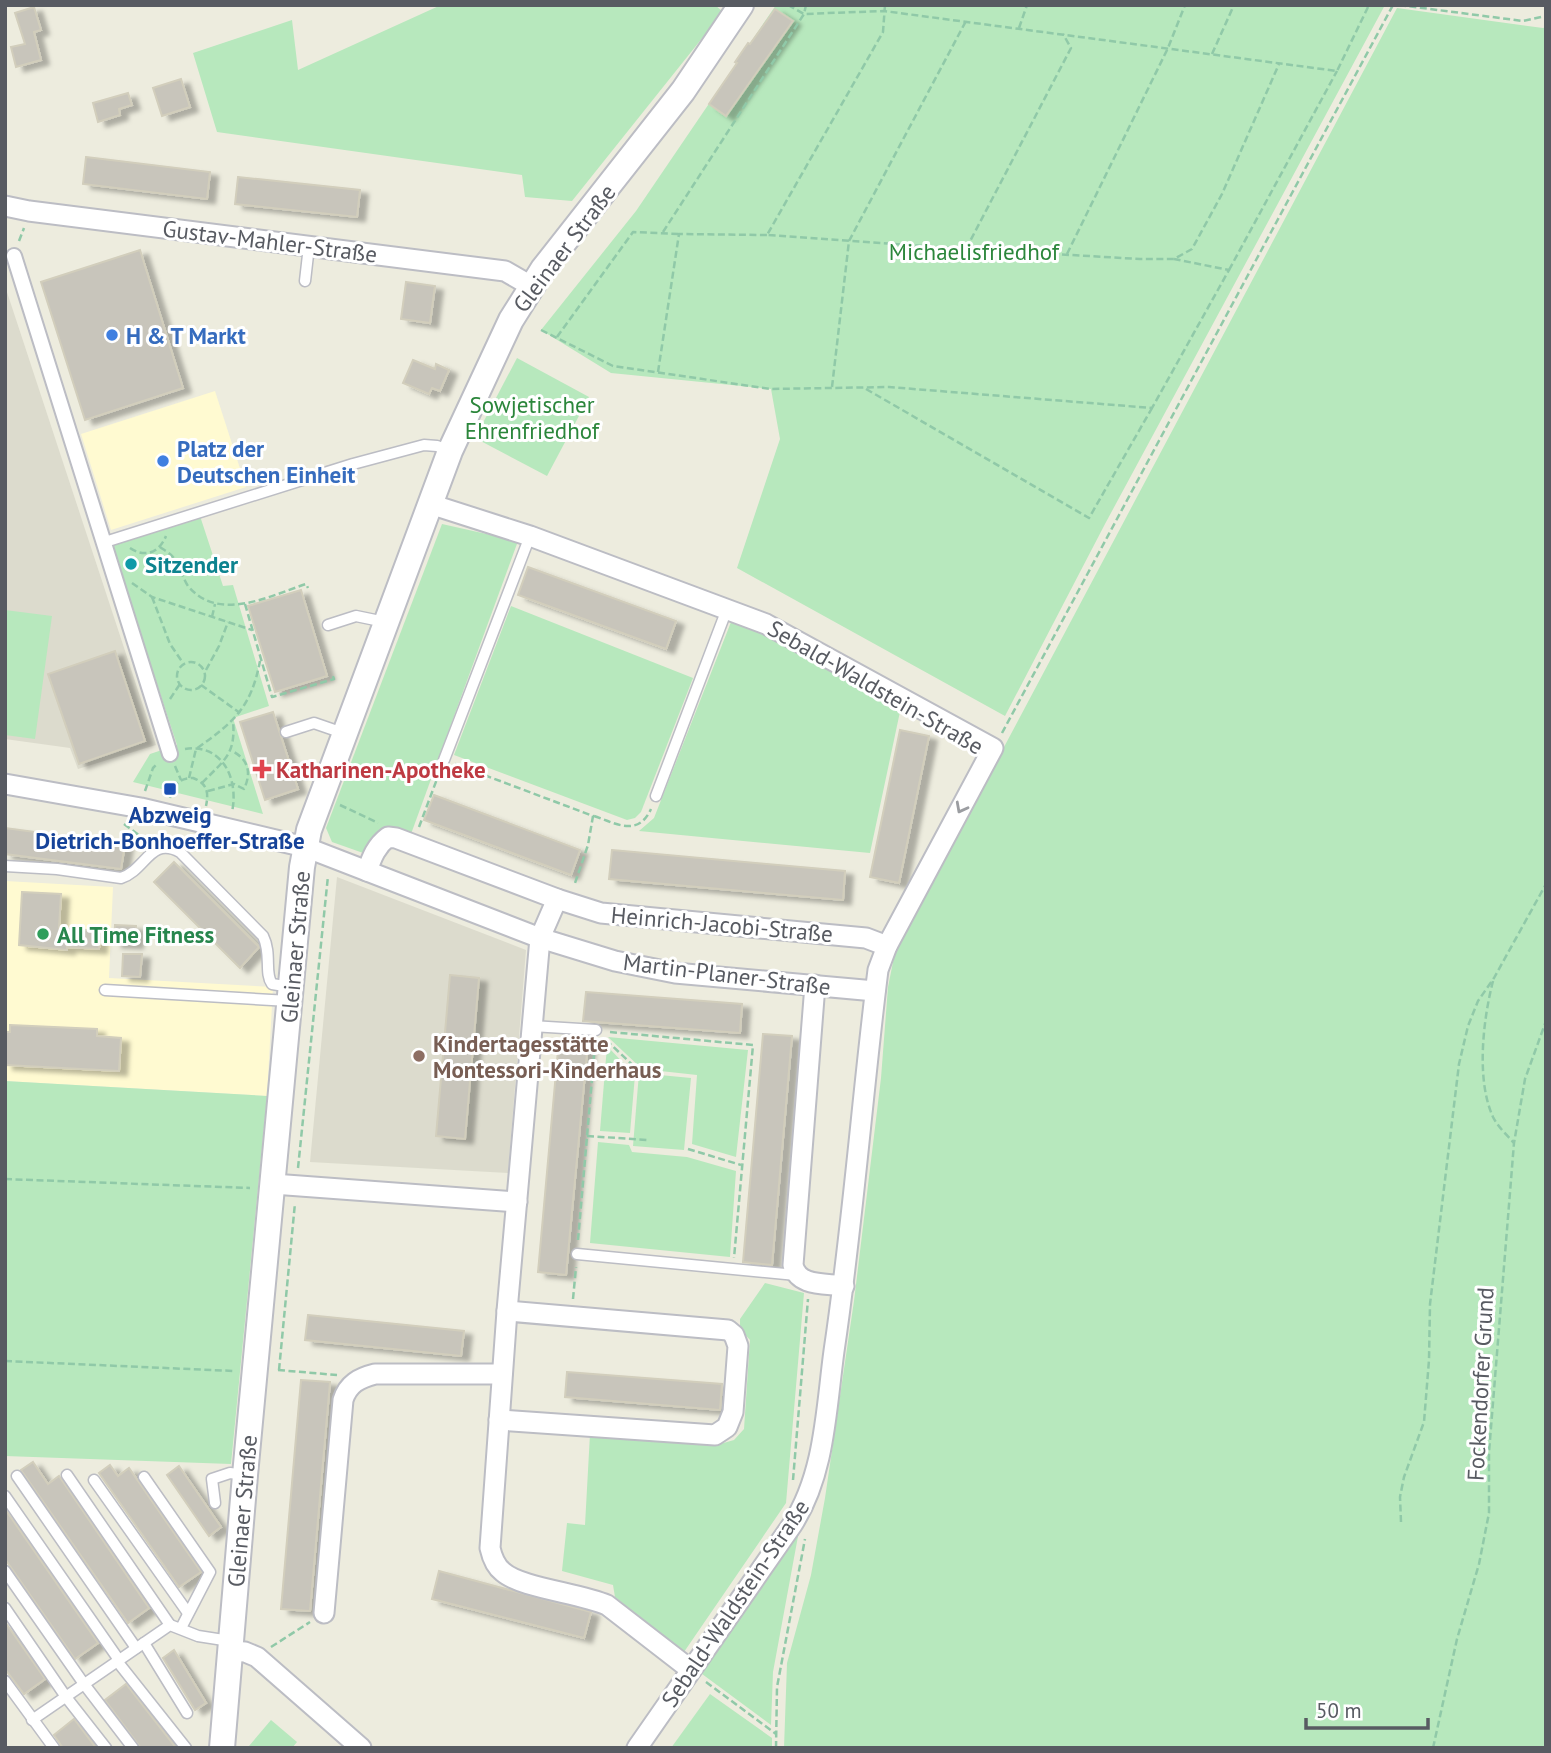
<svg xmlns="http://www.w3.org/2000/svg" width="1551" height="1753" viewBox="0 0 1551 1753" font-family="'PT Sans',sans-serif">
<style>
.commercial{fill:#fffad1}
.education{fill:#dcdbcd}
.green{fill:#b7e8bd}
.building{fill:#c8c5bb;stroke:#d2cebc;stroke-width:2;filter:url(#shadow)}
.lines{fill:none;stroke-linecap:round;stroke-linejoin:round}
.service-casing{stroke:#bcbdc4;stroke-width:13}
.pedestrian-casing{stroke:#bcbdc4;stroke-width:18}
.minor-casing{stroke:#bcbdc4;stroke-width:23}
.tertiary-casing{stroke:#bcbdc4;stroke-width:28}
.path{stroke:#90c9a8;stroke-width:2.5;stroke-dasharray:7 3.5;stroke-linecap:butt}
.service{stroke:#fff;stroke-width:10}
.pedestrian{stroke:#fff;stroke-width:14}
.minor{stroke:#fff;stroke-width:19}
.tertiary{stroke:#fff;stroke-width:24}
.oneway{stroke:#9b9da1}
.shop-dot{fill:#3f7fe0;stroke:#fff;stroke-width:2.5}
.culture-dot{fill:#0f9aa8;stroke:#fff;stroke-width:2.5}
.health-dot{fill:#e0444e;stroke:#fff;stroke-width:2.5}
.transit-dot{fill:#1a4fb4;stroke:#fff;stroke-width:2.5}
.leisure-dot{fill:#2e9e5b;stroke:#fff;stroke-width:2.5}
.education-dot{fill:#8d6e63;stroke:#fff;stroke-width:2.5}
.labels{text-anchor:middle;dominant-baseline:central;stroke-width:6;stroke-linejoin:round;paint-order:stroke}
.street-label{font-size:23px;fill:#585b62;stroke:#fff}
.park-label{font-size:23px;fill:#2b863b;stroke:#fff}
.shop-label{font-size:23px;font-weight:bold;fill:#366cbe;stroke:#fff;text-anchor:start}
.culture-label{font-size:23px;font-weight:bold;fill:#0d838f;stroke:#fff;text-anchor:start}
.health-label{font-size:23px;font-weight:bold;fill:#be3a42;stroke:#fff;text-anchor:start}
.transit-label{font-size:23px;font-weight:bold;fill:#164399;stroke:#fff}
.leisure-label{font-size:23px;font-weight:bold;fill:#27864d;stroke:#fff;text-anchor:start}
.education-label{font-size:23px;font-weight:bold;fill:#785e54;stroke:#fff;text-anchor:start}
</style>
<defs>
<filter id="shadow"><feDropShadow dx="8" dy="4.5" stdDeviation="2" flood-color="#0004"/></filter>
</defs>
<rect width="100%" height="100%" fill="#edecde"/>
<!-- commercial -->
<g class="commercial">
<path d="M215,391L246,487L111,530L81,434Z"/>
<path d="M5,881L113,887L109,978L273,987L267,1096L5,1081Z"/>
</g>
<!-- education -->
<g class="education">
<path d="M5,286L156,745L78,769L70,748L5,739Z"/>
<path d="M337,877L526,950L508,1173L310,1162Z"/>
</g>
<!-- green -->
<g class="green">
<path d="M441,5H715L723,12L572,201L525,197L522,175L217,132L193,53L292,20L298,70Z"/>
<path d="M776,5H1385L1105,524L1005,716L737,568L780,439L771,389L611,373L541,330L636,211Z"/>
<path d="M1397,8L1543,28L1546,27V1748H784L787,1663L811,1575L825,1498L854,1301L881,1078L888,987L895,952Z"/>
<path d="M517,358L589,397L547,476L475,438Z"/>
<path d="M200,516L223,586L233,585L269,706L233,718L263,814L133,782L150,754L177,745L111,544Z"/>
<path d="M442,524L518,541L411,834L366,854L332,842L326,828Z"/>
<path d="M511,606L693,678L641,812L635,818L627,820L454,755Z"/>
<path d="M5,610L52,616L35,739L5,735Z"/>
<path d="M733,617L901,707L870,853L639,831L654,818Z"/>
<path d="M608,1037L748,1050L736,1157L692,1144L697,1075L642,1069Z"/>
<path d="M607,1046L635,1075L630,1133L600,1131Z"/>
<path d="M639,1073L691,1078L684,1150L633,1146Z"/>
<path d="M5,1081L267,1096L231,1464L5,1456Z"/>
<path d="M598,1142L629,1145L632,1152L687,1157L736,1171L730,1257L590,1243Z"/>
<path d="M765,1283L804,1293L786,1503L684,1652L615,1597L613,1585L562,1571L567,1523L585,1525L590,1434L720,1444L734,1440L744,1429L750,1340L740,1329V1319Z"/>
<path d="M801,1520L773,1672L771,1725L698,1671Z"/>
<path d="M710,1694L772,1738V1748H671Z"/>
<path d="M271,1720L297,1742L292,1748L249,1746Z"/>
</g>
<!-- building -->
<g class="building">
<path d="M34,7L41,30L34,32L41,60L16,67L11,47L25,44L15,13Z"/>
<path d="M775,9L793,21L726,116L709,104L737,63L735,62L748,43L750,44Z"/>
<path d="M181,79L190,107L162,116L153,88Z"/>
<path d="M128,93L132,105L119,109L120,115L98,122L93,103Z"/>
<path d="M86,157L210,172L207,199L83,184Z"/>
<path d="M238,177L360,190L357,217L235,204Z"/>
<path d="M140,250L183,388L85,420L41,282Z"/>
<path d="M406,282L435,286L430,323L401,319Z"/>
<path d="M413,360L435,369L436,364L449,370L440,391L432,388L429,394L403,383Z"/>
<path d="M528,567L676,621L666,649L518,595Z"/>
<path d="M301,590L327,676L275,692L248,606Z"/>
<path d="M115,651L145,741L79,764L48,674Z"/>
<path d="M273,712L298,789L265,800L240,722Z"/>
<path d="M900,730L929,736L899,883L870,877Z"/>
<path d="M434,795L580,850L571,875L424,820Z"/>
<path d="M5,828L125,844L121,869L5,854Z"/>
<path d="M612,850L845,871L843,900L609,879Z"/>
<path d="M174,862L259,947L240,968L154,882Z"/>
<path d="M22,892L61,894L59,928L100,931L99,949L67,947V950L19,945Z"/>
<path d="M115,925L136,926L135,944L114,943Z"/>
<path d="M123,954H142L140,977L122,976Z"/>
<path d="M450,975L479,978L465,1139L436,1136Z"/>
<path d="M586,992L742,1004L740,1033L583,1021Z"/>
<path d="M10,1025L97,1029V1036L121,1038L119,1071L5,1065V1032H10Z"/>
<path d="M763,1034L792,1036L772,1265L743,1262Z"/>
<path d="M559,1039L588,1042L566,1275L538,1272Z"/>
<path d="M308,1315L464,1331L461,1356L305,1340Z"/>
<path d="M567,1372L722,1384L720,1410L565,1397Z"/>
<path d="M301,1380L330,1382L310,1611L281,1609Z"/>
<path d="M33,1462L48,1484L59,1476L149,1608L128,1623L21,1470Z"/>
<path d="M110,1465L118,1476L129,1468L201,1572L179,1587L99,1473Z"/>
<path d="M179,1466L221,1527L209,1536L167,1475Z"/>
<path d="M5,1509L98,1643L75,1659L5,1559Z"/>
<path d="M439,1571L591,1612L584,1638L432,1599Z"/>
<path d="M5,1622L45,1679L24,1694L5,1669Z"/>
<path d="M174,1650L206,1703L195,1710L163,1658Z"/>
<path d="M126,1684L176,1748H141L105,1700Z"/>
<path d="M74,1719L96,1748H63L54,1735Z"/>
</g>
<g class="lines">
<!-- service casing -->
<g class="service-casing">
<g id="service">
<path d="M305,281L309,246"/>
<path d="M105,542L353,464L424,445L437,446L450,451"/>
<path d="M328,625L356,616L385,622"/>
<path d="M286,732L314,723L343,733"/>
<path d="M444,760L530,536"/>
<path d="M656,796L727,609"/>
<path d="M5,866L57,869L121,878C146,870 150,836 180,852L263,936C272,954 264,973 272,984L291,987"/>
<path d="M105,990L289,1001"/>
<path d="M532,1026L596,1030"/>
<path d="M577,1254L796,1275"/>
<path d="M67,1475L170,1625"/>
<path d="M17,1476L136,1648"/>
<path d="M144,1477L210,1572L181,1628"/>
<path d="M94,1480L188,1613"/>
<path d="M5,1496L119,1660"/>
<path d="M215,1503L212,1479L230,1473L245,1475"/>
<path d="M5,1571L84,1684L133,1748"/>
<path d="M5,1608L66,1697L106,1748"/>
<path d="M144,1643L187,1713"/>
<path d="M117,1661L186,1748"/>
<path d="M5,1681L54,1748"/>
<path d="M32,1720L170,1625L198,1636L230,1641"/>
</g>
</g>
<!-- pedestrian casing -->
<g class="pedestrian-casing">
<path id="pedestrian" d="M14,256L170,754"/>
</g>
<!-- minor casing -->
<g class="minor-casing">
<g id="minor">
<path d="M5,206L29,211L505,271L531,286"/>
<path d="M430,504L530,536L766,624L993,748L887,946L878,970C862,1097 853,1224 834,1351C826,1410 825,1474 792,1525L637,1748"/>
<path d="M5,784L141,808L305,847L540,938L615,961L675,973L875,991"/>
<path d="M367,871C372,857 376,846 388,837L396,838L557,899"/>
<path d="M815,985L793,1265C798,1287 825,1283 844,1286"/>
<path d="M273,1184L517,1202"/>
<path d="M499,1420L715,1435L727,1427L733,1412L738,1346L734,1335L728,1330L507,1311"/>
<path d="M324,1613L343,1400C348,1384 359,1378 375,1374H502"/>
<path d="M230,1651L245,1652L257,1657L361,1748"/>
<path d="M691,1670L607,1605C580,1593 521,1588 503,1572C495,1566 492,1557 490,1548L507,1311L540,938L557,899L601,913L866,938L887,946"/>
</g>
</g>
<!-- tertiary casing -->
<g class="tertiary-casing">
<path id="tertiary" d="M222,1748L245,1475L302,867L309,830L450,451L511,320L543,269L683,91L741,5"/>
</g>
<!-- path -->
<g class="path">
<path d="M788,5L804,14L884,11L1337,71L1369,5"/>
<path d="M885,5L883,32L767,235L966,249L1140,259H1174L1192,249L1222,194L1279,64"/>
<path d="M1399,5L1523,21L1546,16"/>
<path d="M1019,28L1027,5"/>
<path d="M1212,54L1234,5"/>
<path d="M663,232L804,14L806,5"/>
<path d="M19,241L24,228"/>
<path d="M966,249L1071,48L1063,34"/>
<path d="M1067,254L1168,48L1185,5"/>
<path d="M1229,270L1337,71"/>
<path d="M541,330L613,366L771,389L889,387L1152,408L1229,270L1174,259"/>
<path d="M557,337L633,232L679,234"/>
<path d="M658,372L679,234L767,235"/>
<path d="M832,387L849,241L966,21"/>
<path d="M866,389L1089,518L1152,408"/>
<path d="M160,547C164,550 170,553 173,557C180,565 182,577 188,586C219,623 269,596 306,584L308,588"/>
<path d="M130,548C145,558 159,553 166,536"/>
<path d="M132,583L152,597L252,630"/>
<path d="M152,597L170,644L183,663"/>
<path d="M245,604L272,697L334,679L332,674"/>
<path d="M212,617L215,604"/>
<circle cx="191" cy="676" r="14"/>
<path d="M206,670L219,646L228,622"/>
<path d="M201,685L240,713"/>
<path d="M170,699L180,684"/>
<path d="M1002,733L1393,5"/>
<path d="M185,749C223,743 239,780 232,812"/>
<path d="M455,764L593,816L588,845L574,886"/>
<path d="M175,766L181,780"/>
<path d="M189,778L196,749C234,722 251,708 260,661"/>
<path d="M202,783C224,760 236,755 233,721"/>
<path d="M145,791L153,768L158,763"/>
<path d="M208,791L234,784L244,789C252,772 248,759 232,751"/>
<path d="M170,798C173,785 179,778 193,778C207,783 209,792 206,806"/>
<path d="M340,805L378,823"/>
<path d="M594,816C617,824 638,837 651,809"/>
<path d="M124,824L147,841"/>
<path d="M419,827L440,771"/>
<path d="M1493,981C1483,1020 1476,1080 1493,1117C1498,1127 1507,1135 1514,1143"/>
<path d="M610,1032L753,1045L734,1258"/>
<path d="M606,1040L639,1071"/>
<path d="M587,1136L648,1140"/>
<path d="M688,1149L741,1165"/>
<path d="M298,1168L328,876"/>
<path d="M5,1179L250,1188"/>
<path d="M578,1240L595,1044"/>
<path d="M573,1299L576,1267"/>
<path d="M5,1361L234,1371"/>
<path d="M278,1370L337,1375"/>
<path d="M279,1370L295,1203"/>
<path d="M793,1480L808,1299"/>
<path d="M1401,1522L1400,1497L1404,1477L1424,1422L1429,1360L1430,1304L1459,1064L1468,1026L1478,1001L1494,978L1546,884"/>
<path d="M271,1647L310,1622"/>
<path d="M706,1682L776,1734"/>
<path d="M776,1748L777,1687L805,1539"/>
<path d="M1433,1748L1457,1639L1479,1564L1489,1513V1452L1514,1143L1525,1079L1546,1021"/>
</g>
<!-- service -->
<use href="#service" class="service"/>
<!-- pedestrian -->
<use href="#pedestrian" class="pedestrian"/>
<!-- minor -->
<use href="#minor" class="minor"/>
<!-- tertiary -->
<use href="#tertiary" class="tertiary"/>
</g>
<!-- one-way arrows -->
<defs><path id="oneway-chevron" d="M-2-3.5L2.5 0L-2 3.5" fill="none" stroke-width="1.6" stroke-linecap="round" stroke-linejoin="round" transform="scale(1.75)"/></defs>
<use class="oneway" href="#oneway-chevron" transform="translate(961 808) rotate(118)"/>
<!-- markers -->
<g class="shop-dot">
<circle cx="112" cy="335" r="7"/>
<circle cx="163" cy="461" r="7"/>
</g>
<circle class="culture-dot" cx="131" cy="564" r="7"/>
<path class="health-dot" d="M258.5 758.5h7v7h7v7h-7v7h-7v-7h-7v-7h7z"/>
<rect class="transit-dot" x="163" y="782" width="14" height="14" rx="3.5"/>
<circle class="leisure-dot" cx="43" cy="934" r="7"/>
<circle class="education-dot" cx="419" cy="1056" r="7"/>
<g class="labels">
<!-- street labels -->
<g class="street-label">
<text transform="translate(270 241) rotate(7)">Gustav-Mahler-Straße</text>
<text transform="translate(564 248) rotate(-53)">Gleinaer Straße</text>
<text transform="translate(876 687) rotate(30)">Sebald-Waldstein-Straße</text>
<text transform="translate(722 924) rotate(5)">Heinrich-Jacobi-Straße</text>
<text transform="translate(295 947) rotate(-85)">Gleinaer Straße</text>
<text transform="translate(727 974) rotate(7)">Martin-Planer-Straße</text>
<text transform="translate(1480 1384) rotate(-87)">Fockendorfer Grund</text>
<text transform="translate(242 1511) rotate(-85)">Gleinaer Straße</text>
<text transform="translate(735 1603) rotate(-56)">Sebald-Waldstein-Straße</text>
</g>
<!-- park labels -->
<g class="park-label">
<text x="974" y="251">Michaelisfriedhof</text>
<text x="532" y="404">Sowjetischer<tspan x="532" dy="26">Ehrenfriedhof</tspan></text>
</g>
<!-- shop labels -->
<g class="shop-label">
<text x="126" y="335">H &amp; T Markt</text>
<text x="177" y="448">Platz der<tspan x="177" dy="26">Deutschen Einheit</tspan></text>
</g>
<!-- culture labels -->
<g class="culture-label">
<text x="145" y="564">Sitzender</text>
</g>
<!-- health labels -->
<g class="health-label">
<text x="276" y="769">Katharinen-Apotheke</text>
</g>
<!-- transit labels -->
<g class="transit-label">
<text x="170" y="814">Abzweig<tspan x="170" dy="26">Dietrich-Bonhoeffer-Straße</tspan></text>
</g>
<!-- leisure labels -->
<g class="leisure-label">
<text x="57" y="934">All Time Fitness</text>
</g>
<!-- education labels -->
<g class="education-label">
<text x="433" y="1043">Kindertagesstätte<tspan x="433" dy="26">Montessori-Kinderhaus</tspan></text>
</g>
</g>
<!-- border -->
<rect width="1551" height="1753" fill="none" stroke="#585b62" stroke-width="14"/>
<!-- scale -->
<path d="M1306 1718v10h122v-10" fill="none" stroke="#585b62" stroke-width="3.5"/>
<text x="1316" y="1718" font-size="21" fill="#585b62" stroke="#ffffff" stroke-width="5" paint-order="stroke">50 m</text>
</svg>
